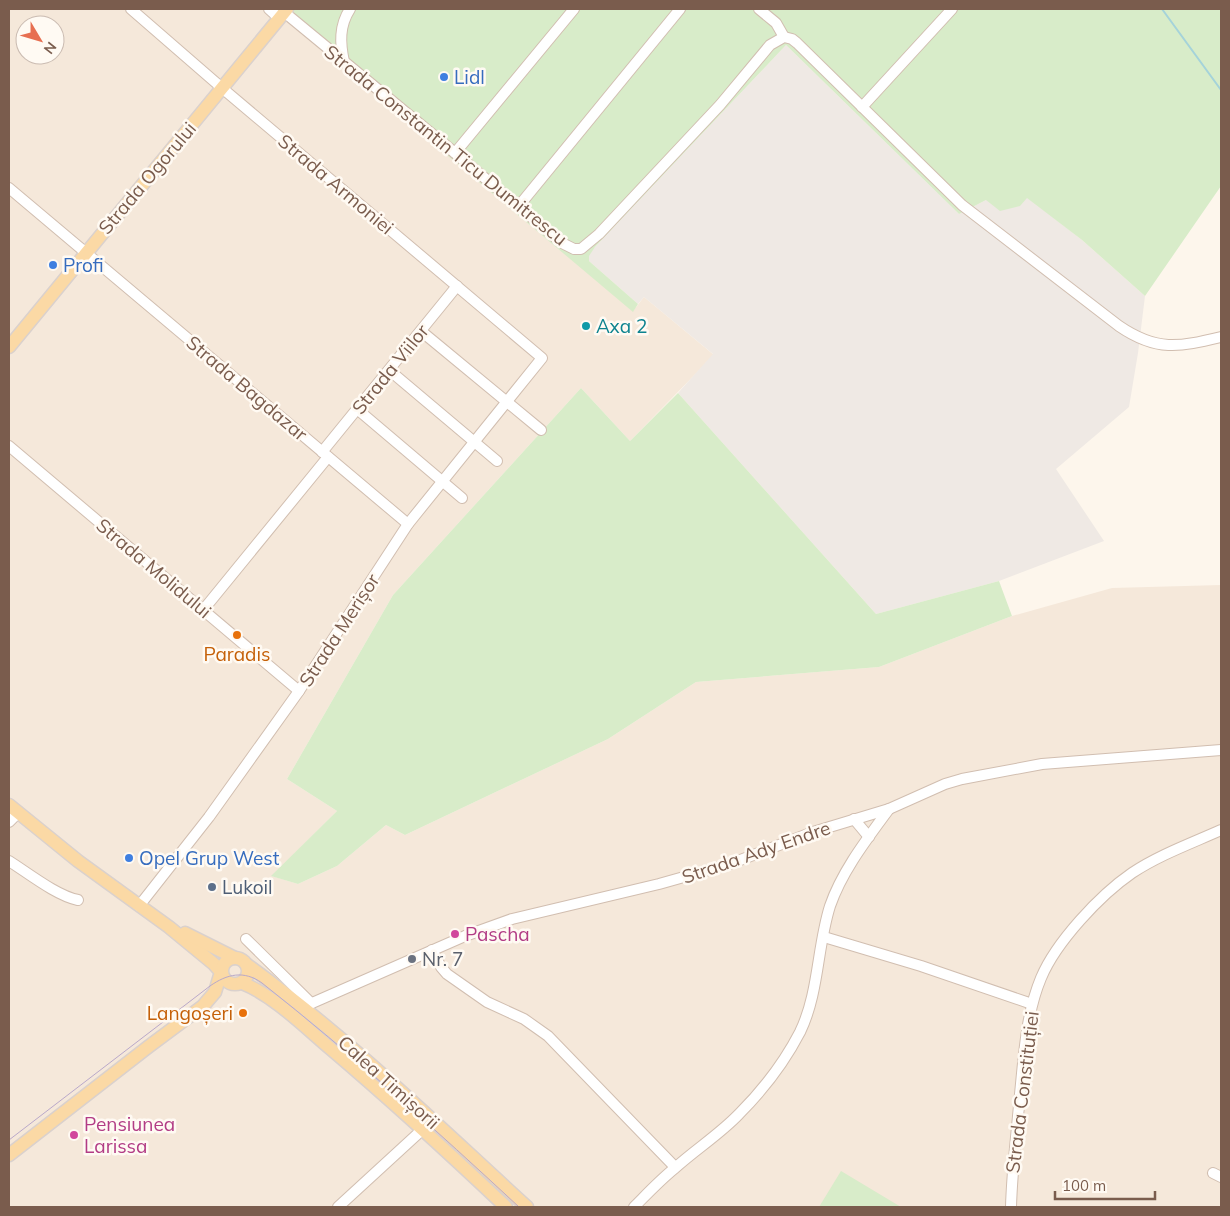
<svg xmlns="http://www.w3.org/2000/svg" width="1230" height="1216" viewBox="0 0 1230 1216" font-family="Mulish,sans-serif">
<style>
.residential{fill:#f5e8da;fill-rule:evenodd}
.industrial{fill:#efe9e4}
.green{fill:#d8ecc9}
.lines{fill:none;stroke-linecap:round;stroke-linejoin:round}
.stream{stroke:#a5d3da;stroke-width:2}
.minor-casing{stroke:#d1beb0;stroke-width:12}
.major-casing{stroke:#dad1cd;stroke-width:15}
.minor{stroke:#fff;stroke-width:10}
.major{stroke:#fbd9a5;stroke-width:12}
.tram{stroke:#b9a8c9;stroke-width:1}
.shop-dot{fill:#3f7fe0;stroke:#fffaf3;stroke-width:2}
.culture-dot{fill:#0f9aa8;stroke:#fffaf3;stroke-width:2}
.food-dot{fill:#e8710a;stroke:#fffaf3;stroke-width:2}
.service-dot{fill:#5c6f8a;stroke:#fffaf3;stroke-width:2}
.hotel-dot{fill:#d1479c;stroke:#fffaf3;stroke-width:2}
.worship-dot{fill:#6b7280;stroke:#fffaf3;stroke-width:2}
.labels{text-anchor:middle;dominant-baseline:central;stroke-width:5;stroke-linejoin:round;paint-order:stroke}
.shop-label{font-size:19px;fill:#366cbe;stroke:#fffaf3;text-anchor:start}
.street-label{font-size:19px;fill:#7a5c4d;stroke:#fffaf3}
.culture-label{font-size:19px;fill:#0d838f;stroke:#fffaf3;text-anchor:start}
.food-label{font-size:19px;fill:#c56008;stroke:#fffaf3}
.service-label{font-size:19px;fill:#4e5e75;stroke:#fffaf3;text-anchor:start}
.hotel-label{font-size:19px;fill:#b23c85;stroke:#fffaf3;text-anchor:start}
.worship-label{font-size:19px;fill:#5b616d;stroke:#fffaf3;text-anchor:start}
</style>
<rect width="100%" height="100%" fill="#fdf6ec"/>
<!-- residential -->
<path class="residential" d="M9,9H280L278,12L633,311L644,297L714,355L630,441L581,388L393,595L287,779L337,811L272,876L298,884L337,866L386,825L405,835L608,739L696,682L879,667L1012,616L1112,588L1221,585V1207H9ZM25,25H55V55H25Z"/>
<!-- industrial -->
<path class="industrial" d="M786,45L959,214L986,200L1027,197L1082,240L1145,296L1138,353L1129,407L1056,469L1104,541L999,581L876,614L678,393L713,354L644,297L638,304L589,261L588,256L595,247Z"/>
<!-- green -->
<g class="green">
<path d="M280,9H1221V186L1145,296L1082,240L1027,198L1020,206L1000,211L986,200L959,214L786,45L595,247L589,256V261L638,304L633,312L277,12Z"/>
<path d="M581,388L630,441L678,393L876,614L999,581L1012,616L879,667L696,682L608,739L405,835L386,825L337,866L298,884L271,876L337,811L287,779L393,595Z"/>
<path d="M841,1171L901,1207H819Z"/>
</g>
<g class="lines">
<!-- stream -->
<path class="stream" d="M1162,9L1221,90"/>
<!-- minor casing -->
<g class="minor-casing">
<g id="minor">
<path d="M131,9L222,88L542,358L408,524L299,691L209,817L139,906"/>
<path d="M269,9L279,18"/>
<path d="M759,9L776,23L784,37"/>
<path d="M284,12L455,153L562,243L574,249H581L599,234L720,105L770,45L784,37L792,39L797,43L962,205L1119,326C1157,352 1179,347 1221,337"/>
<path d="M344,62C340,43 339,26 350,9"/>
<path d="M862,107L952,9"/>
<path d="M455,153L574,9"/>
<path d="M9,188L408,524"/>
<path d="M518,207L680,9"/>
<path d="M421,331L541,430"/>
<path d="M389,370L497,461"/>
<path d="M357,409L462,498"/>
<path d="M9,446L299,691"/>
<path d="M322,452L457,286"/>
<path d="M204,609L328,457"/>
<path d="M854,819L869,837"/>
<path d="M9,822L18,813"/>
<path d="M9,861C28,873 57,896 78,900"/>
<path d="M824,937L921,966L1032,1004"/>
<path d="M246,939L311,1003"/>
<path d="M432,950L441,967L447,974L487,1002L524,1019L548,1036L675,1167"/>
<path d="M303,1007L465,936L512,919L659,884L730,864L813,832L889,809L945,784L962,779L1042,764L1221,750"/>
<path d="M1213,1173L1221,1177"/>
<path d="M338,1207L423,1129"/>
<path d="M634,1207C647,1194 660,1180 675,1168C696,1149 720,1134 739,1114C762,1091 785,1061 800,1032C819,993 817,947 830,906C842,871 867,839 889,809"/>
<path d="M1011,1207C1012,1169 1017,1131 1020,1094C1024,1055 1026,1014 1041,978C1056,942 1100,895 1132,873C1159,855 1192,843 1221,830"/>
</g>
</g>
<!-- major casing -->
<g class="major-casing">
<g id="major">
<path d="M9,347L287,9"/>
<path d="M9,805L78,861L169,927L214,964L221,972L215,992L203,1006L148,1047L9,1155"/>
<path d="M185,933L235,958"/>
<circle cx="235" cy="971" r="13"/>
<path d="M246,964C346,1036 436,1124 527,1207"/>
<path d="M242,983C273,995 305,1027 331,1049C391,1100 449,1153 506,1207"/>
</g>
</g>
<!-- minor -->
<use href="#minor" class="minor"/>
<!-- major -->
<use href="#major" class="major"/>
<!-- tram -->
<path class="tram" d="M9,1140L210,986C227,974 244,970 262,983C352,1054 436,1130 519,1207"/>
</g>
<!-- markers -->
<g class="shop-dot">
<circle cx="444" cy="77" r="5"/>
<circle cx="53" cy="265" r="5"/>
<circle cx="129" cy="858" r="5"/>
</g>
<circle class="culture-dot" cx="586" cy="326" r="5"/>
<g class="food-dot">
<circle cx="237" cy="635" r="5"/>
<circle cx="243" cy="1013" r="5"/>
</g>
<circle class="service-dot" cx="212" cy="887" r="5"/>
<g class="hotel-dot">
<circle cx="455" cy="934" r="5"/>
<circle cx="74" cy="1135" r="5"/>
</g>
<circle class="worship-dot" cx="412" cy="959" r="5"/>
<g class="labels">
<!-- shop labels -->
<g class="shop-label">
<text x="454" y="77">Lidl</text>
<text x="63" y="265">Profi</text>
<text x="139" y="858">Opel Grup West</text>
</g>
<!-- street labels -->
<g class="street-label">
<text transform="translate(446 145) rotate(39)">Strada Constantin Ticu Dumitrescu</text>
<text transform="translate(147 178) rotate(-50)">Strada Ogorului</text>
<text transform="translate(336 184) rotate(40)">Strada Armoniei</text>
<text transform="translate(390 369) rotate(-51)">Strada Viilor</text>
<text transform="translate(247 388) rotate(40)">Strada Bagdazar</text>
<text transform="translate(154 568) rotate(40)">Strada Molidului</text>
<text transform="translate(339 630) rotate(-57)">Strada Merișor</text>
<text transform="translate(756 852) rotate(-19)">Strada Ady Endre</text>
<text transform="translate(389 1082) rotate(42)">Calea Timișorii</text>
<text transform="translate(1022 1092) rotate(-83)">Strada Constituției</text>
</g>
<!-- culture labels -->
<g class="culture-label">
<text x="596" y="326">Axa 2</text>
</g>
<!-- food labels -->
<g class="food-label">
<text x="237" y="654">Paradis</text>
<text x="233" y="1013" text-anchor="end">Langoșeri</text>
</g>
<!-- service labels -->
<g class="service-label">
<text x="222" y="887">Lukoil</text>
</g>
<!-- hotel labels -->
<g class="hotel-label">
<text x="465" y="934">Pascha</text>
<text x="84" y="1124">Pensiunea<tspan x="84" dy="22">Larissa</tspan></text>
</g>
<!-- worship labels -->
<g class="worship-label">
<text x="422" y="959">Nr. 7</text>
</g>
</g>
<!-- border -->
<rect width="1230" height="1216" fill="none" stroke="#7a5c4d" stroke-width="20"/>
<!-- north arrow -->
<g transform="translate(40 40) rotate(128)"><circle r="24" fill="#fffaf3" stroke="#cabbb1"/>
<path d="M0-4L9 19L0 12L-9 19Z" fill="#e76f51"/>
<text y="-8" font-size="14" font-weight="bold" text-anchor="middle" fill="#7a5c4d">N</text>
</g>
<!-- scale -->
<path d="M1055 1191v8h100v-8" fill="none" stroke="#7a5c4d" stroke-width="2.5"/>
<text x="1062" y="1191" font-size="15" fill="#7a5c4d" stroke="#fffaf3" stroke-width="4" paint-order="stroke">100 m</text>
</svg>
